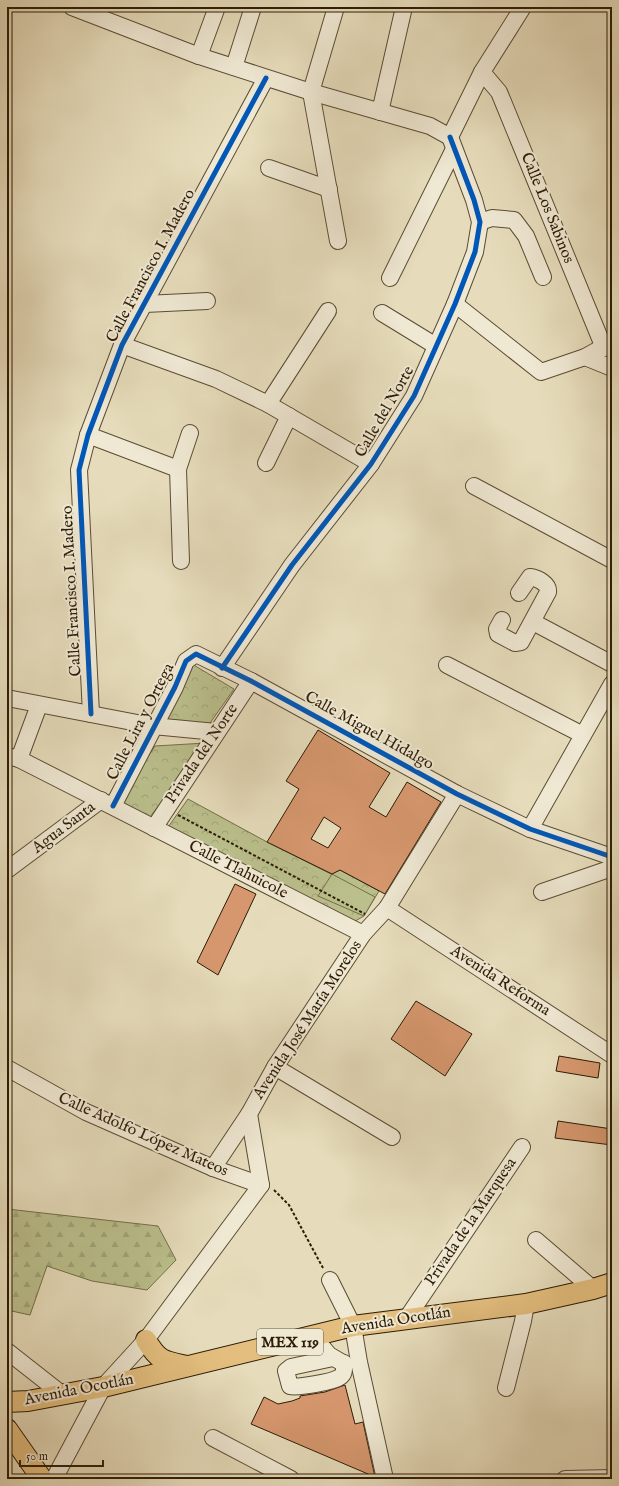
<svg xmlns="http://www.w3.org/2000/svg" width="619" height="1486" viewBox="0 0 619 1486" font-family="'IM FELL English',serif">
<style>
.forest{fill:url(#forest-firs);stroke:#746e49}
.park{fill:url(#park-crowns);stroke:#746e49}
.pitch{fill:#babf8c;stroke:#746e49}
.building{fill:#d6976e;stroke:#2d1c06;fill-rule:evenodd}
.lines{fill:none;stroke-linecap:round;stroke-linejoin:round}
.minor-casing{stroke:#5b4c33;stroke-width:18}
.major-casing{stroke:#2d1c06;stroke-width:22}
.path{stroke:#2d1c06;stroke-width:2;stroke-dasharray:3 2;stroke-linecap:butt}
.minor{stroke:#efe8d3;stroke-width:16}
.major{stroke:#e3be7e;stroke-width:20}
.cycleway-casing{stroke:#efe8d3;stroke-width:8}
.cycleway{stroke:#0057b8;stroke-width:5}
.labels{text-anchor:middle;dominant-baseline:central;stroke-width:4;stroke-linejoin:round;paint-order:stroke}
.shield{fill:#efe8d3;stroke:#675944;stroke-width:1}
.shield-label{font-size:15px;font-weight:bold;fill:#2d1c06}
.street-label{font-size:16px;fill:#2d1c06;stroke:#efe8d3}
</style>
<defs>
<pattern id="forest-firs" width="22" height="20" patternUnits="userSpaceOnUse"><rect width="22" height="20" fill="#babf8c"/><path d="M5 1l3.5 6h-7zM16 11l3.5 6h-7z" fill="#a0a477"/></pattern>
<pattern id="park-crowns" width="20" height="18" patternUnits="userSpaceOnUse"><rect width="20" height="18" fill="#babf8c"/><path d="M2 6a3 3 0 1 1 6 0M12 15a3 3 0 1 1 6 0" fill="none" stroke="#a0a477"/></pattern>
</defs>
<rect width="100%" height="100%" fill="#e6dcbb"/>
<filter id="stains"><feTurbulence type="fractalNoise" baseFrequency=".005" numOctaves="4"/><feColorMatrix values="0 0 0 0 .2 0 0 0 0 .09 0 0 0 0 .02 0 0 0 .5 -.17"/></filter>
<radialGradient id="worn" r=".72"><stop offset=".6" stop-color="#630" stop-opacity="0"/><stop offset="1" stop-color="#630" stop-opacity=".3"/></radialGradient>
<!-- forest -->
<path class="forest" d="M7,1209L158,1226L176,1260L147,1290L92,1281L47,1266L30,1315L7,1310Z"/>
<!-- park -->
<g class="park">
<path d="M192,664L234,689L208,726L160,721Z"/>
<path d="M206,743L147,821L115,806L155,746Z"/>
<path d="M188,799L267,842L331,874L340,870L379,891L364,916L350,924L166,830Z"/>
</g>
<!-- pitch -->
<path class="pitch" d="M332,874L375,897L364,916L318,896Z"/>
<!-- building -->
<g class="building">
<path d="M318,730L390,773L369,807L386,817L407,782L441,802L385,894L340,870L332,874L267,842L299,789L286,781ZM324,817L341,828L328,848L311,839Z"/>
<path d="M235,884L256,894L218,975L197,962Z"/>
<path d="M416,1001L472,1034L445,1076L391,1039Z"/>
<path d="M559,1056L600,1063L598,1078L556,1071Z"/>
<path d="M558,1121L612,1129V1145L555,1138Z"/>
<path d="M345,1385L355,1424L363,1422L375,1477L251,1424L264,1397L278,1404L292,1401L300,1398V1396L325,1392Z"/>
</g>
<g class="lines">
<!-- minor casing -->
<g class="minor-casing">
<g id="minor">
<path d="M72,7L199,56L311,92L430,126L450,137"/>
<path d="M336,7L311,92L338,241"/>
<path d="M199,56L217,7"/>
<path d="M234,67L253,7"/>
<path d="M482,72L499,92L604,348"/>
<path d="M380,112L404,7"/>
<path d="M450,137L482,72L523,7"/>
<path d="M269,168L329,189"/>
<path d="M480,222L492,218L514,220L526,236L543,277"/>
<path d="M390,278L454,149"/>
<path d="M145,304L207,301"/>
<path d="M455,304L541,372L585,357L612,342"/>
<path d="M382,313L436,346"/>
<path d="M122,345L216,379L268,404L371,464"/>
<path d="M585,357L612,368"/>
<path d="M268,404L328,311"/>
<path d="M88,435L178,469"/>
<path d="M266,463L289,416"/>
<path d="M474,486L612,560"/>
<path d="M181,561L178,469L190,433"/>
<path d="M502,620L497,629L498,634L515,643L521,642L548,592C549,584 538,578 530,577L519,593"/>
<path d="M533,622L612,664"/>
<path d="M447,665L583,735"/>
<path d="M222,668L292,565L371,464L414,396L455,304L475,252L480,222L474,200L450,137"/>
<path d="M7,698L153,726L216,732"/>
<path d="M91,714L79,470L88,435L122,345L266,78"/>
<path d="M7,756L19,759L363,934"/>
<path d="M19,759L39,705"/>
<path d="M113,806L175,687L186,661L196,654L251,681L457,794L530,829L612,857"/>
<path d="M154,828L251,681"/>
<path d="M530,829L612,684"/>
<path d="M7,870L101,800"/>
<path d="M542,892L612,868"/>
<path d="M387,908L612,1055"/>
<path d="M275,1067L392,1137"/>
<path d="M7,1068L86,1112L213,1168L261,1185"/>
<path d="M213,1168L249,1114L275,1067L363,934L387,908L457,794"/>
<path d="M536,1240L593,1289"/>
<path d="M330,1280L353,1326L359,1362L385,1479"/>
<path d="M407,1318L522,1147"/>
<path d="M313,1336L329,1355L341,1362"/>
<path d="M7,1351L63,1395"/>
<path d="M333,1358L291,1367L286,1371L290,1386C297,1388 333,1382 340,1377C345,1374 344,1368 344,1363"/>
<path d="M506,1388L523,1321L526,1304"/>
<path d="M213,1438L291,1479"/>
<path d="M54,1479L103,1387L146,1340L261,1185L249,1114"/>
<path d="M565,1479L612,1478"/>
</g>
</g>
<!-- major casing -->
<g class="major-casing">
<g id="major">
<path d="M146,1340C159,1362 164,1361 187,1366"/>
<path d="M7,1402L28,1401L103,1387L353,1326L526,1304L593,1289L612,1283"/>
<path d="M7,1429L42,1479"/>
</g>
</g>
<!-- path -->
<g class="path">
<path d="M178,815L365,914"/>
<path d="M274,1190L289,1205L323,1268"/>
</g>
<!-- minor -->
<use href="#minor" class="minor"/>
<!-- major -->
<use href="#major" class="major"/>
<!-- cycleway casing -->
<g class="cycleway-casing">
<g id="cycleway">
<path d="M222,668L292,565L371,464L414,396L455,304L475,252L480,222L474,200L450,137"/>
<path d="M91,714L79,470L88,435L122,345L266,78"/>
<path d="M113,806L175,687L186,661L196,654L251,681L457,794L530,829L612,857"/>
</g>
</g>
<!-- cycleway -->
<use href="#cycleway" class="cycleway"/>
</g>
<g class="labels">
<!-- shield labels -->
<rect class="shield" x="257" y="1329" width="66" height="26" rx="3"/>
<g class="shield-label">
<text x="290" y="1342">MEX 119</text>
</g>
<!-- street labels -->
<g class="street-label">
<text transform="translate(547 208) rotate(68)">Calle Los Sabinos</text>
<text transform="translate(151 266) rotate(-62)">Calle Francisco I. Madero</text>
<text transform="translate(385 412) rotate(-60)">Calle del Norte</text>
<text transform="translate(72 591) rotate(-93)">Calle Francisco I. Madero</text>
<text transform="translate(141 722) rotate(-63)">Calle Lira y Ortega</text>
<text transform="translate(369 731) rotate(29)">Calle Miguel Hidalgo</text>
<text transform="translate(202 754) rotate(-56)">Privada del Norte</text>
<text transform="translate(64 828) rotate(-37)">Agua Santa</text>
<text transform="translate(238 870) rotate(27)">Calle Tlahuicole</text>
<text transform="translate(500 981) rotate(33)">Avenida Reforma</text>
<text transform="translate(308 1020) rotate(-57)">Avenida José María Morelos</text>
<text transform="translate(143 1135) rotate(24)">Calle Adolfo López Mateos</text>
<text transform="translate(471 1222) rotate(-56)">Privada de la Marquesa</text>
<text transform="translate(396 1321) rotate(-9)">Avenida Ocotlán</text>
<text transform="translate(79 1390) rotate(-11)">Avenida Ocotlán</text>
</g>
</g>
<!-- margin -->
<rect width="619" height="1486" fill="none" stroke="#e6dcbb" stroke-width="24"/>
<rect x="8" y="8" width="603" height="1470" fill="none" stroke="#2d1c06" stroke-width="2"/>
<rect x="12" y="12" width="595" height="1462" fill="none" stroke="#2d1c06"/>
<!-- scale -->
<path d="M20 1460v6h83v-6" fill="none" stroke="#2d1c06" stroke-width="2"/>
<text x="26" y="1460" font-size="12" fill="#2d1c06" stroke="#efe8d3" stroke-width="3" paint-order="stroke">50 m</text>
<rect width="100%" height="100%" filter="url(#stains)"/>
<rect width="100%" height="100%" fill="url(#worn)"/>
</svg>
